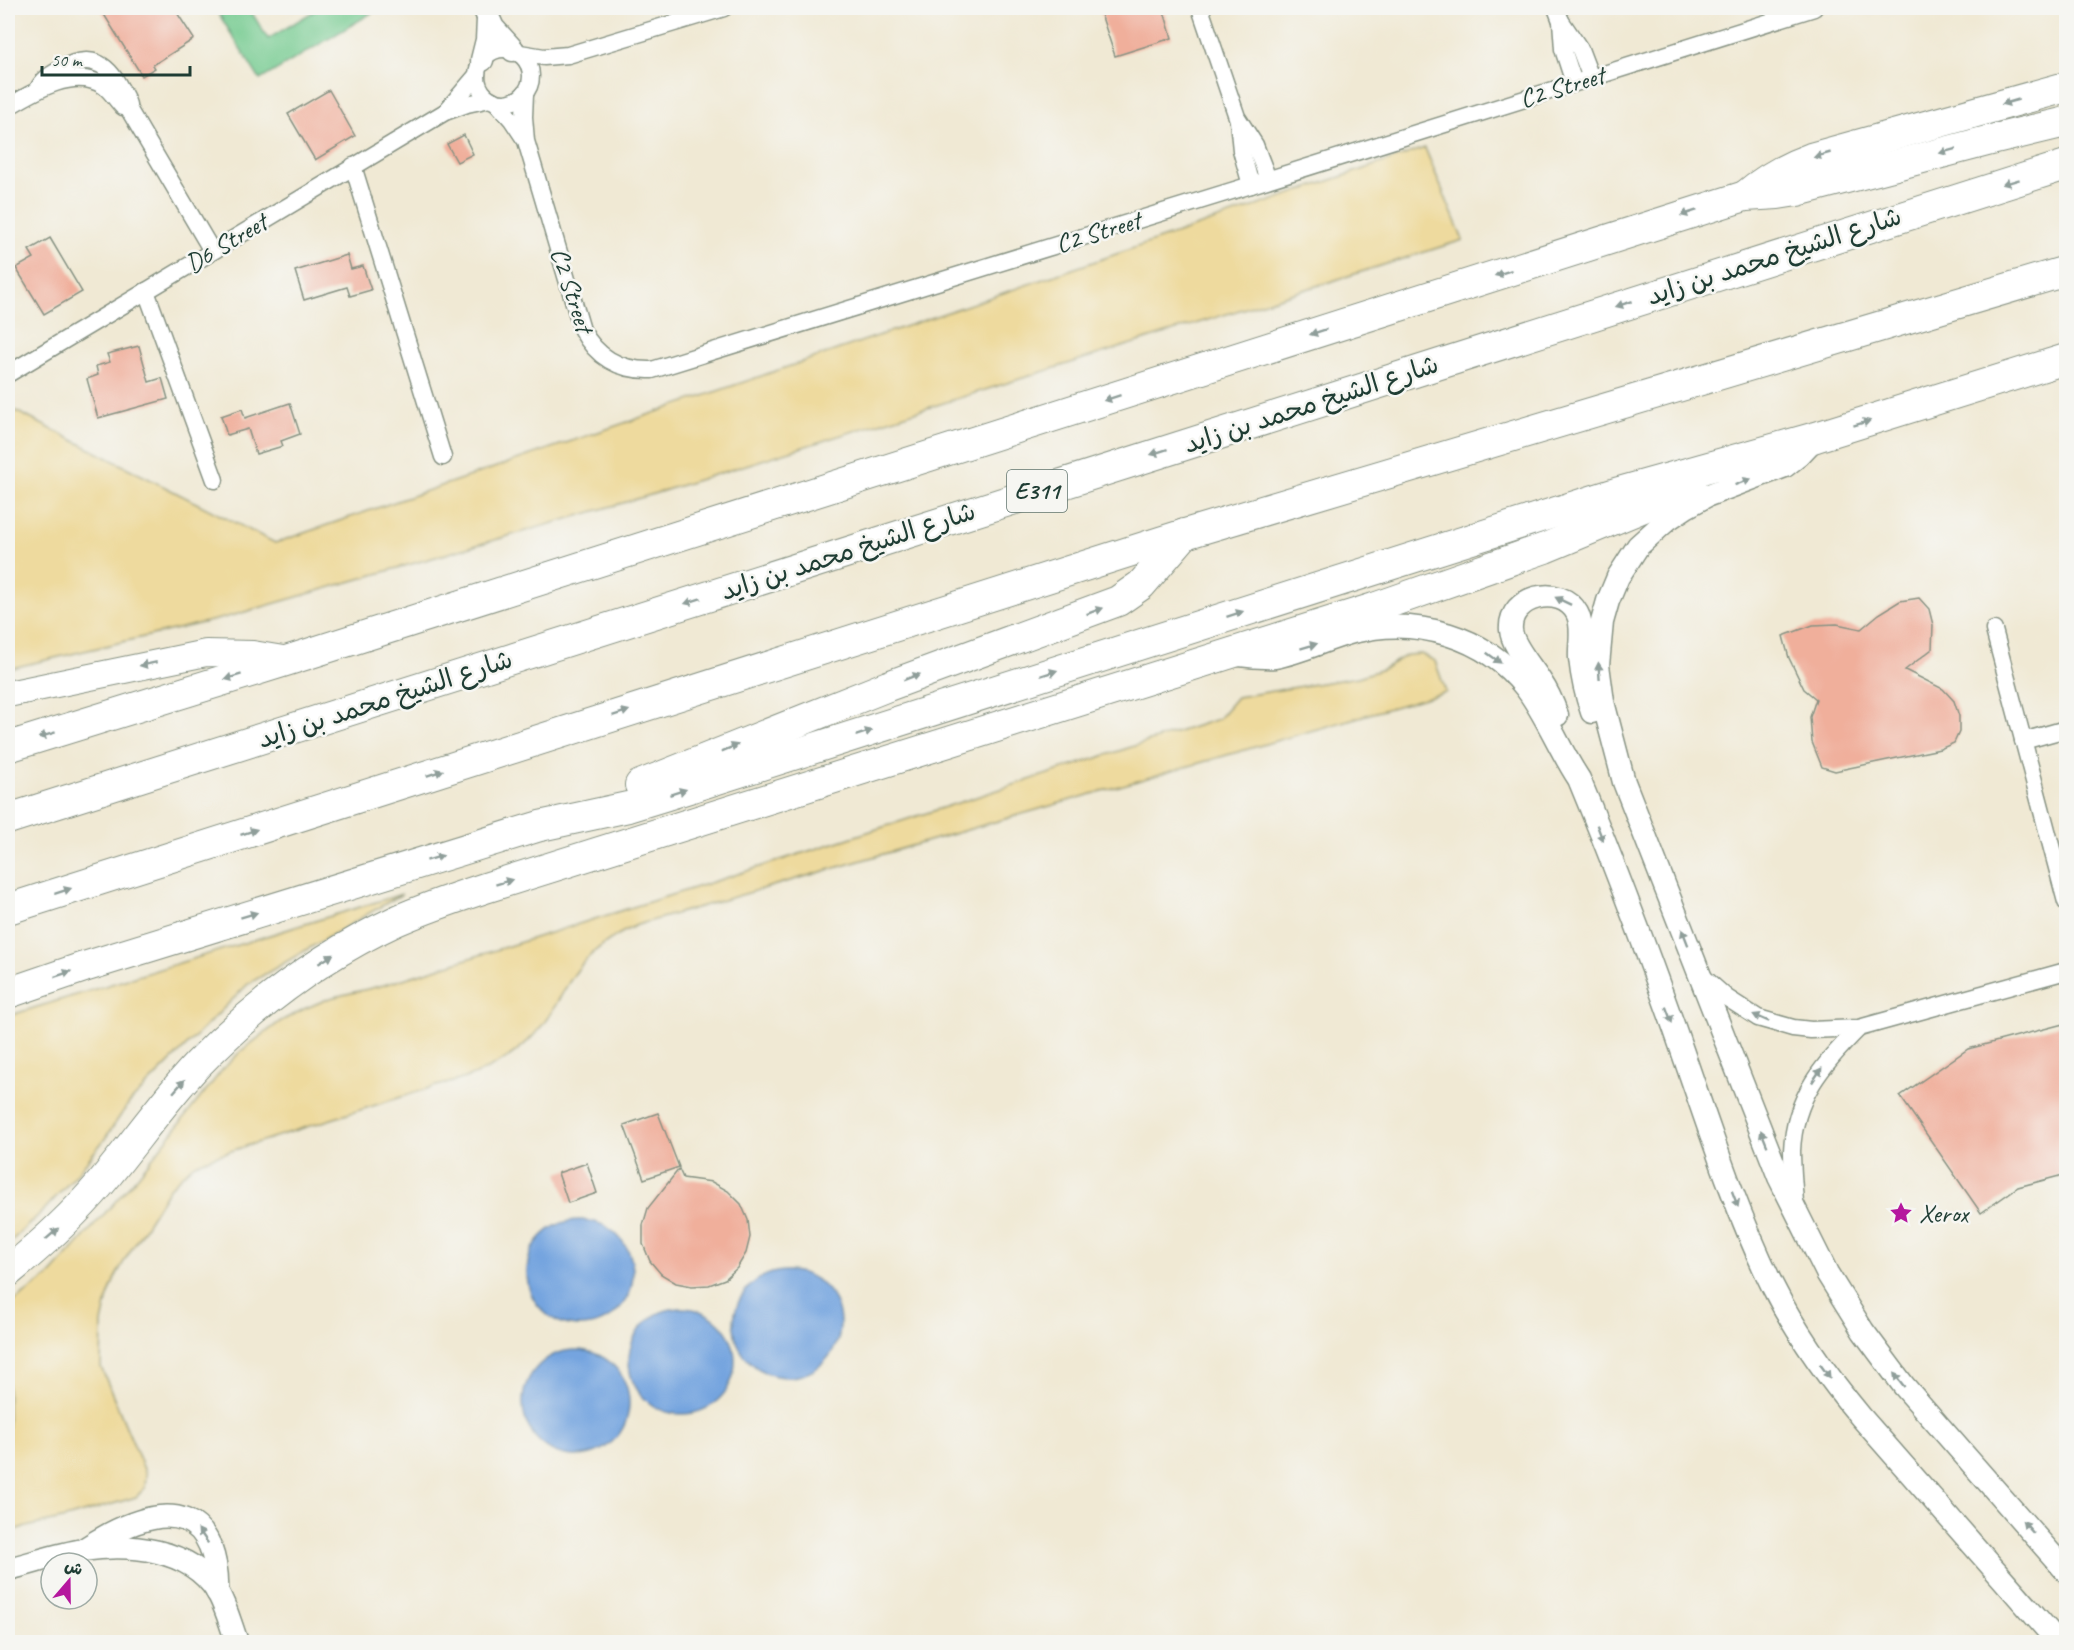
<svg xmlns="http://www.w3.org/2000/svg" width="2074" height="1650" viewBox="0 0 2074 1650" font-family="Caveat,'Playpen Sans Arabic',sans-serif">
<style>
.green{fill:#73ca8f;stroke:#498462;stroke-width:1.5}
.sand{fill:#eeda9e;stroke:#868c69;stroke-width:1.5}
.water{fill:#75a4df;stroke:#4a708a;stroke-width:1.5}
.building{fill:#f0af9b}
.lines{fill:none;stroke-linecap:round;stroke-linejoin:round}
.street-casing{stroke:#889384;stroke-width:19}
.secondary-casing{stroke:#889384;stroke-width:25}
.primary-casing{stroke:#889384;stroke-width:28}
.highway-casing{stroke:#889384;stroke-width:32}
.street{stroke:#fff;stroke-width:16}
.secondary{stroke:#fff;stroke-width:22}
.primary{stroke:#fff;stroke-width:26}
.highway{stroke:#fff;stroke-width:30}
.oneway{fill:#8f9e9a}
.labels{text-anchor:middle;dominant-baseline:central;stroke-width:5;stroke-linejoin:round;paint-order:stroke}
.shield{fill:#f6f6f2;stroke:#60746d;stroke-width:1.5}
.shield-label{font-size:24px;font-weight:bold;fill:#1f3d34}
.street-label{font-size:26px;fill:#1f3d34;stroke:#f6f6f2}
.poi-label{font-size:26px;fill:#1f3d34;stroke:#f6f6f2;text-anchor:start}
</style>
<rect width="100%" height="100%" fill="#f6f6f2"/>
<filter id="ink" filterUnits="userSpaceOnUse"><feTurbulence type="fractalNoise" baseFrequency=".0167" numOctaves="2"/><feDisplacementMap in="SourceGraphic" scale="12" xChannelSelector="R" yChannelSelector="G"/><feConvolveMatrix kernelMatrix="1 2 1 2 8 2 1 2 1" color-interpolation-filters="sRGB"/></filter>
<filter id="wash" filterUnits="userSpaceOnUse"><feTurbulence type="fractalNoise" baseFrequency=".008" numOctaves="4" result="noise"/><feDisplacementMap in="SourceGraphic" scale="24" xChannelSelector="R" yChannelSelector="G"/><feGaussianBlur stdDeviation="1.35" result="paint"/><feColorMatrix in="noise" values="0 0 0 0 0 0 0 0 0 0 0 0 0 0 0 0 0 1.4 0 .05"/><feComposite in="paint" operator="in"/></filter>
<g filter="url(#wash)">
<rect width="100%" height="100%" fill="#f0e9d4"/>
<!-- green -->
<path class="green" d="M215,8H249L268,39L319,8H380L260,80Z"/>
<!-- sand -->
<g class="sand">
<path d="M1425,148L1463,240L647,496L224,618L8,669V407L275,543Z"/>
<path d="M1421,654L1435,661L1446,692L637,925C613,936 591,950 576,972C564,988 556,1007 544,1023C517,1059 479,1077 436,1086L215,1156L193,1165L170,1187L126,1258L115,1278L107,1300L102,1323L101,1367L146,1474L145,1488L136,1497L66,1518L8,1531V1306L50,1275L138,1176L223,1069L241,1051L281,1021L304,1009L330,998L384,985L716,881L1218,719L1237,697L1358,677L1383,669L1407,655Z"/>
<path d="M402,894L248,984L129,1103L104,1140L76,1175L46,1208L8,1244V1016Z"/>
</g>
<!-- water -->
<g class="water">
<circle cx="580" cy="1273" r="53"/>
<circle cx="787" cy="1324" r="53"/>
<circle cx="682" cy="1361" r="53"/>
<circle cx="576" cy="1403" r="53"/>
</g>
<g id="blocks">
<!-- building -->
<g class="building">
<path d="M100,8H174L194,39L153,65L155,68L142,76Z"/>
<path d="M1099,8H1163L1172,38L1115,56Z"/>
<path d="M329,90L355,136L315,160L288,114Z"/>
<path d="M464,135L473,154L457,162L447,144Z"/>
<path d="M50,238L82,292L44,314L16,268L34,258L29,250Z"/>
<path d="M347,255L351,269L363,266L371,290L350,296L347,287L304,300L295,271Z"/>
<path d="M139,346L149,382L162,378L168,399L98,418L87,379L98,375L96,366L110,362L107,354Z"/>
<path d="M290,403L300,434L281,441L283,446L256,454L248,429L227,435L221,416L242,409L245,418Z"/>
<path d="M1919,598L1929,609L1933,625L1932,649L1905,670L1943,689L1954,701L1959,716V732L1954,743L1940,749L1835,771L1822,767L1812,742L1810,717L1816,699L1804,689L1789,658L1783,636L1813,625L1837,624L1861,629L1879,614L1900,601Z"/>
<path d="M2067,1023V1174L2018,1187L1981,1213L1900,1096L1968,1049Z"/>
<path d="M658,1113L679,1167L644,1179L624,1125Z"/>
<path d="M587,1163L597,1193L568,1203L558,1173Z"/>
<path d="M679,1169L683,1178L712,1182L728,1191L741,1204L748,1220L750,1237L746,1253L737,1268L725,1279L709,1285L692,1286L676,1283L661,1274L650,1261L643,1244V1225L648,1208Z"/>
</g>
</g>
</g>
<g filter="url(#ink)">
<use href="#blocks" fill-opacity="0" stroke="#889384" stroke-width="1.5"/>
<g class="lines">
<!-- street casing -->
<g class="street-casing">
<g id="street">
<path d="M1200,8L1237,117L1255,145L1268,179"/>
<path d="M1556,8L1561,21L1563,49L1574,83"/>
<path d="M1561,21L1580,49L1591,78"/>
<circle cx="504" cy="76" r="27"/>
<path d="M520,53L544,57L568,55L724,8"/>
<path d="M38,89C43,79 50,75 59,70C84,55 103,58 118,84C123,93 128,100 129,110L212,251"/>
<path d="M525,93L524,117L526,141L582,330C597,358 620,371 652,370L1251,185L1814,8"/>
<path d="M495,101L512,120L524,138"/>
<path d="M8,107C33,92 74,66 104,86C112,92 116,100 123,107"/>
<path d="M448,109L477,75"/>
<path d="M1238,121L1241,150L1251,185"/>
<path d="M353,166L443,457"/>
<path d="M146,291L215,480"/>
<path d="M8,374L445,112L467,104L490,99"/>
<path d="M1994,630L2066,902"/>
<path d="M2023,741L2066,729"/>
<path d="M1701,975L1727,998L1758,1018L1793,1028L1811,1030L1859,1028L2066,971"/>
<path d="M1795,1203C1794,1186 1792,1168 1792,1151C1794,1097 1823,1064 1859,1028"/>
</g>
</g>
<!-- secondary casing -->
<g class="secondary-casing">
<g id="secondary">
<path d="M484,8L493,28L513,50"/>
<path d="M482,60L487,40L488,19"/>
<path d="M1816,437L1799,455L1785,466L1706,496L1686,507L1668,519L1638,546L1618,577L1608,601L1602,622L1598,665L1603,702L1624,782L1779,1177L1827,1273L1863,1331L1904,1386L2066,1571"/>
<path d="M1238,655C1250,656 1263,658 1275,657C1301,652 1327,639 1353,632C1416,616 1486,636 1526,688C1547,716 1559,749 1579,779C1613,861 1645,946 1675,1030C1705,1115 1732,1203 1772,1285C1796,1333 1827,1376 1861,1417L2058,1642"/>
<path d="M1557,715C1553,704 1548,692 1541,682C1533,668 1512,646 1511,630C1508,596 1561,583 1577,613C1584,626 1579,644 1580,658C1582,677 1586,695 1592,712"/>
<path d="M86,1548C120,1526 187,1491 210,1546C216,1562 218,1575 217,1592"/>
<path d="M8,1569C33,1563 58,1554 83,1550C129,1543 190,1548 217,1591C226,1606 231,1626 237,1642"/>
</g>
</g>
<!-- primary casing -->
<g class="primary-casing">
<path id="primary" d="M8,694L206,653L253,654L289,660"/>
</g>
<!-- highway casing -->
<g class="highway-casing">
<g id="highway">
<path d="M1745,196C1765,179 1786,167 1811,158L2066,87"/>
<path d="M8,747L289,660L1745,196L1778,194L1797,191L1987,141L2066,122"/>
<path d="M640,785L888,686L1118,601L1141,585L1185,534"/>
<path d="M8,819L2066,165"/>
<path d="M8,909L1185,534L2066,271"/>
<path d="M8,993L84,967L540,826L628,807L664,796L1616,493L1816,437L2066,359"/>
<path d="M8,1272C41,1245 72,1217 100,1184C133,1145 162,1102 198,1064C255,1005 321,956 396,921C425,908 455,898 485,888L1374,608L1545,548L1692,487"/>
</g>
</g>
<!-- street -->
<use href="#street" class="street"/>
<!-- secondary -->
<use href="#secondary" class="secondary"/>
<!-- primary -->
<use href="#primary" class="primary"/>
<!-- highway -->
<use href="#highway" class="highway"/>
</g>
<!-- one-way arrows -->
<defs><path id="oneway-solid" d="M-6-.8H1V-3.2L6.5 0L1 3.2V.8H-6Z" transform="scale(1.5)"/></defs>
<g class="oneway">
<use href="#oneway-solid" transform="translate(2010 102) rotate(164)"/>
<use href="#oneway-solid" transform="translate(1948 151) rotate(165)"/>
<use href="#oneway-solid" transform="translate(1822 155) rotate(164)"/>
<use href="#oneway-solid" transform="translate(2011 182) rotate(163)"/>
<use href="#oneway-solid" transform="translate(1689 213) rotate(162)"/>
<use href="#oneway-solid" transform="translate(1503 273) rotate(162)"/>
<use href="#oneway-solid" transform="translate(1624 304) rotate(162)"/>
<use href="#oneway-solid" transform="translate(1318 332) rotate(162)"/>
<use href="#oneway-solid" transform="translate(1112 398) rotate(162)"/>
<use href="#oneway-solid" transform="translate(1862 423) rotate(-17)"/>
<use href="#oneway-solid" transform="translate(1159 452) rotate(162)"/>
<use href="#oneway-solid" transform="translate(1743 482) rotate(-21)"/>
<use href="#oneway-solid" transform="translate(693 601) rotate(162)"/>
<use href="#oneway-solid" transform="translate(1563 601) rotate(-154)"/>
<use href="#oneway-solid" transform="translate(1095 611) rotate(-20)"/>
<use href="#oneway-solid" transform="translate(1235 614) rotate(-18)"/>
<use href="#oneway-solid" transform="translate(1309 646) rotate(-17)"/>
<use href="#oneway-solid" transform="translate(1494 658) rotate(36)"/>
<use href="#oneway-solid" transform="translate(148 664) rotate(168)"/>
<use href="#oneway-solid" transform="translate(1599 671) rotate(-94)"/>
<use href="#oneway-solid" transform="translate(1049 673) rotate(-18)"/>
<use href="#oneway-solid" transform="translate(233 677) rotate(163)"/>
<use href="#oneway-solid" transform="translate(912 677) rotate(-20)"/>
<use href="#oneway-solid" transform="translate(621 713) rotate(-18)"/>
<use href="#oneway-solid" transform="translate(864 733) rotate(-18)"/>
<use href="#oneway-solid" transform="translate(47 735) rotate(163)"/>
<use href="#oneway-solid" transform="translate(730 748) rotate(-22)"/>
<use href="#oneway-solid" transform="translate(435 773) rotate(-18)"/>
<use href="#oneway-solid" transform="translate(678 792) rotate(-18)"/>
<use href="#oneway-solid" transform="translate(249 832) rotate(-18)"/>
<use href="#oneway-solid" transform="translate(1600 833) rotate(69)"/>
<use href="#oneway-solid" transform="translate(435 858) rotate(-17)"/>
<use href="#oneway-solid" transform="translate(504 882) rotate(-17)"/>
<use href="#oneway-solid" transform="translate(63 891) rotate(-18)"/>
<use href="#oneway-solid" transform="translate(249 915) rotate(-17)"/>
<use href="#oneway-solid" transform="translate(1685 937) rotate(-111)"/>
<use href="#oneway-solid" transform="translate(326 959) rotate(-32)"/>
<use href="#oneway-solid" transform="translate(63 974) rotate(-19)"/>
<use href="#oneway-solid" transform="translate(1669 1015) rotate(69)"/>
<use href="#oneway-solid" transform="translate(1761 1018) rotate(-156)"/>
<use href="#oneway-solid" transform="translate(1817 1075) rotate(-56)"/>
<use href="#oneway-solid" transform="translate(179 1086) rotate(-49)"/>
<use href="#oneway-solid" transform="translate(1764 1138) rotate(-112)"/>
<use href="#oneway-solid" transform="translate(1735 1199) rotate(69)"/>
<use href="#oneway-solid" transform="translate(52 1234) rotate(-41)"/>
<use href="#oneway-solid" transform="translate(1825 1371) rotate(54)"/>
<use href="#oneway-solid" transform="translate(1899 1380) rotate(-128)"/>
<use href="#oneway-solid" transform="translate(2028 1527) rotate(-131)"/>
<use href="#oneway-solid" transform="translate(203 1536) rotate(-125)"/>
</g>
</g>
<!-- icons -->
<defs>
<g id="sight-bare" transform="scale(1.8)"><path d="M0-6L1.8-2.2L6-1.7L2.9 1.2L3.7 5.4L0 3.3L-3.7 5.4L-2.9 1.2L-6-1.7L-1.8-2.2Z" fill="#b5179e" stroke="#f6f6f2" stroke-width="2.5" paint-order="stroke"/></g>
</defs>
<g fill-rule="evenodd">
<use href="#sight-bare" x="1901" y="1213"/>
</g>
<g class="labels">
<!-- shield labels -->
<rect class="shield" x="1007" y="470" width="60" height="42" rx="4.5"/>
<g class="shield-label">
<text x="1037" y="491">E311</text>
</g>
<!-- street labels -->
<g class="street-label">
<text transform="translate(1562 87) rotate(-17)">C2 Street</text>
<text transform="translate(1098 232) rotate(-17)">C2 Street</text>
<text transform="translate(226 243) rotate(-31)">D6 Street</text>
<text transform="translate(1774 256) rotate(-18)">شارع الشيخ محمد بن زايد</text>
<text transform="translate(572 290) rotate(72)">C2 Street</text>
<text transform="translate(1311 404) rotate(-18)">شارع الشيخ محمد بن زايد</text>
<text transform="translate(848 551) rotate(-18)">شارع الشيخ محمد بن زايد</text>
<text transform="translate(385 699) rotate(-18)">شارع الشيخ محمد بن زايد</text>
</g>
<!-- poi labels -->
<g class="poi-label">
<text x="1919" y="1213">Xerox</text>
</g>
</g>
<!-- margin -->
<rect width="2074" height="1650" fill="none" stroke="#f6f6f2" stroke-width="30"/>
<!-- north arrow -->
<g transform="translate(69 1581) rotate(20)"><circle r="28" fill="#f6f6f2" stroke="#a0aca6" stroke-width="1.5"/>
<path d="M0-4.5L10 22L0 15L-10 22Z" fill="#b5179e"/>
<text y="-9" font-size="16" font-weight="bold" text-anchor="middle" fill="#1f3d34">ش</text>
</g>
<!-- scale -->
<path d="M42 66v9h148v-9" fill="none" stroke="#1f3d34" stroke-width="3"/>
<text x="51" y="66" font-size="18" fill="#1f3d34" stroke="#f6f6f2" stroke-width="4.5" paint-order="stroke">50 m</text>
</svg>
